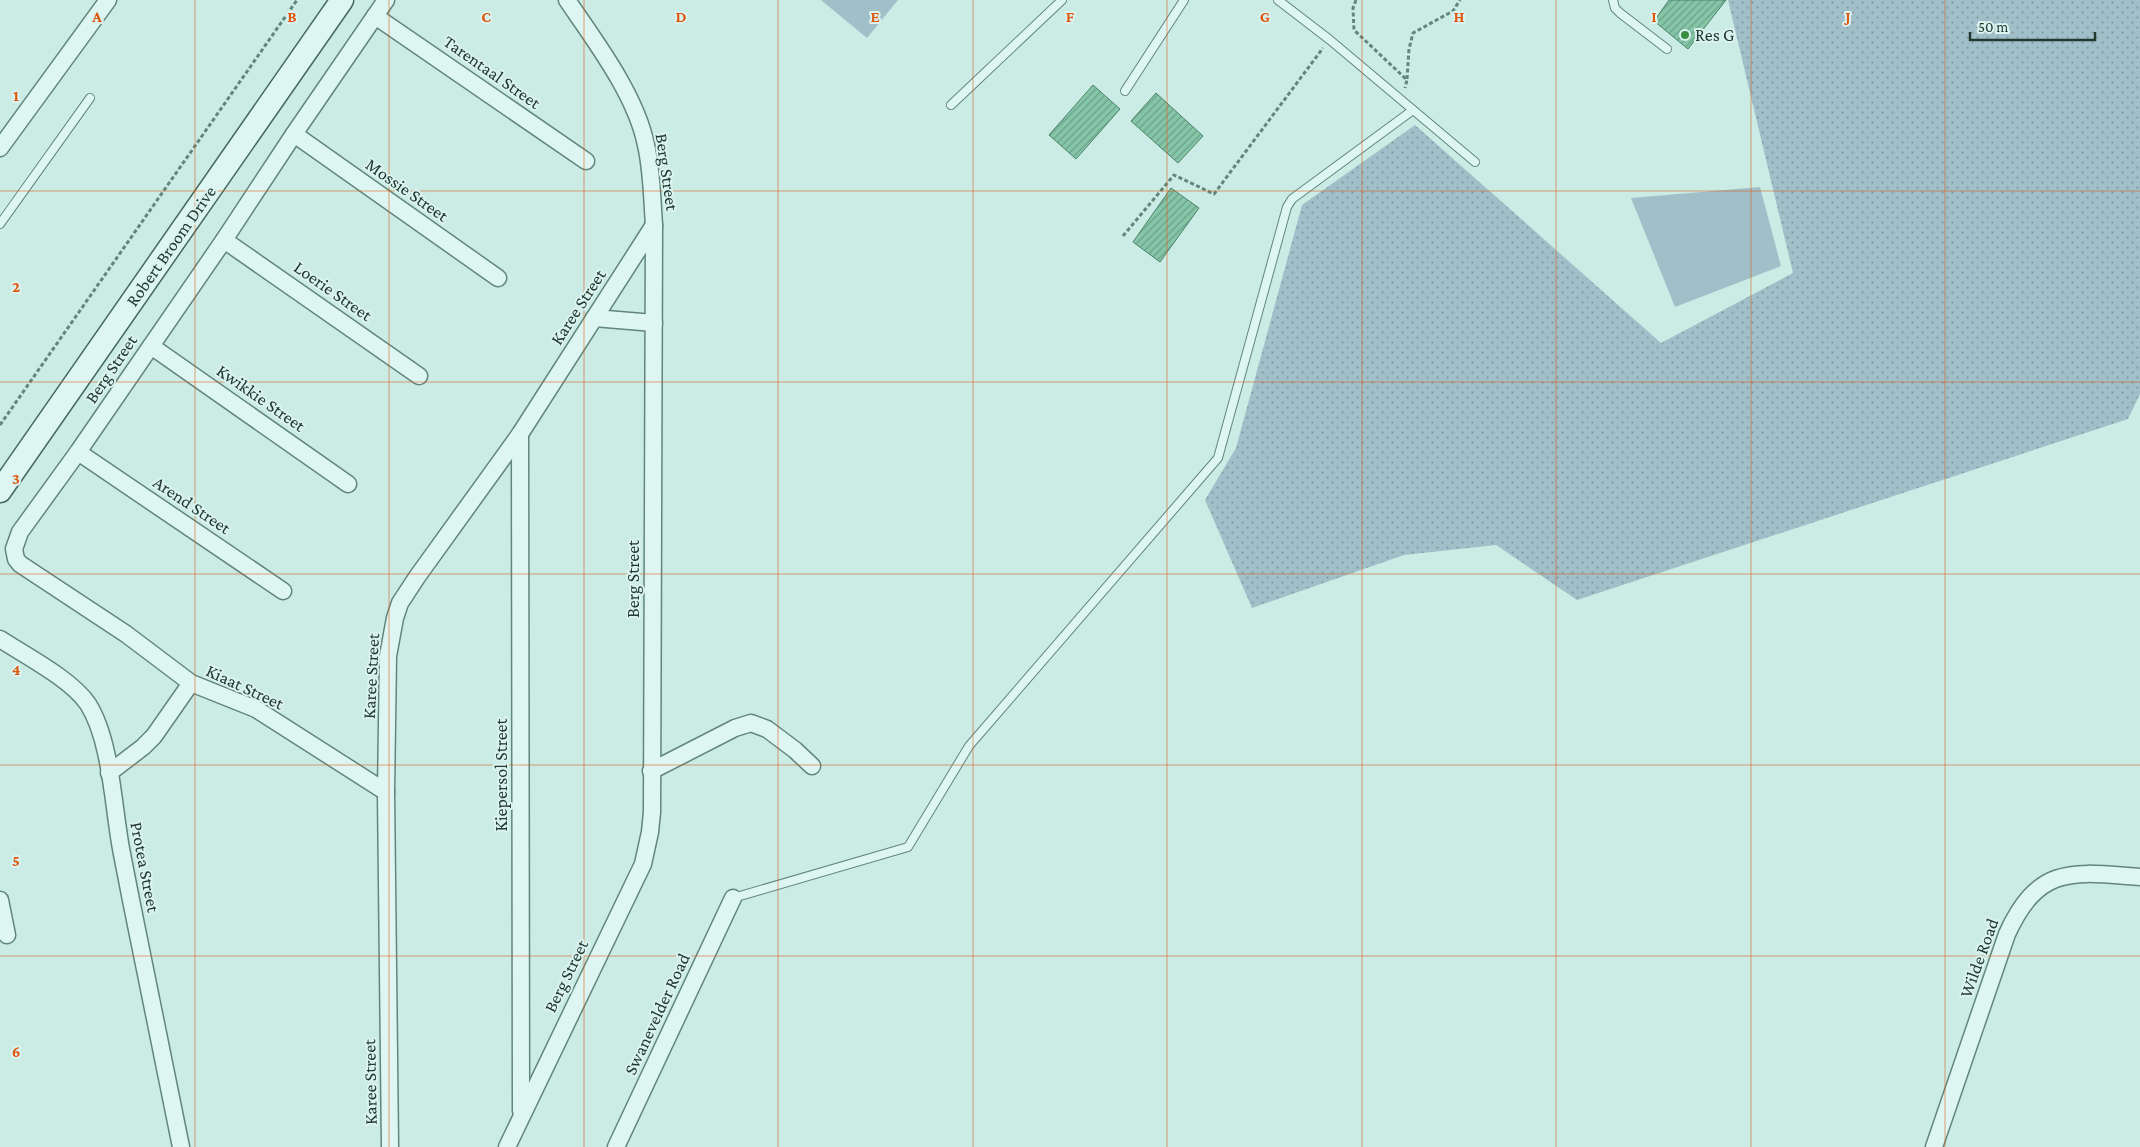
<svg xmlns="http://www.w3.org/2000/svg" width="2140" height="1147" viewBox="0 0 2140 1147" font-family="'Crimson Pro',serif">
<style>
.grass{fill:url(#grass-dots)}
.green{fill:#a0bfc8}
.building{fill:url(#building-hatch);stroke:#498367}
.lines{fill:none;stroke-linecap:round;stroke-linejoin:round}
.lane-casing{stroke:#61867a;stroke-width:10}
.street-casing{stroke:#61867a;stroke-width:19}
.secondary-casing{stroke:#44685b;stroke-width:25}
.path{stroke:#61867a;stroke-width:3;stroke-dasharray:4 2.5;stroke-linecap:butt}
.lane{stroke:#def6f2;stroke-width:8}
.street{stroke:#def6f2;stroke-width:16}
.secondary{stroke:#def6f2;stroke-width:22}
.grid{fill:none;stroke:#de570e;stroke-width:1;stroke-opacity:0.55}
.poi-dot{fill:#379041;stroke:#daf3ef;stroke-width:2}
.labels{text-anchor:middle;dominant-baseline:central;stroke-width:4;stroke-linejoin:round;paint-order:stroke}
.poi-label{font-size:18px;fill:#233930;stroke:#daf3ef;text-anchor:start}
.street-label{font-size:18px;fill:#233930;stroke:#daf3ef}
.grid-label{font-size:16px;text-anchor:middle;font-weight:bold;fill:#de570e;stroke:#daf3ef;stroke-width:4;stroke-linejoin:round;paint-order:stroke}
</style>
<defs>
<pattern id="grass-dots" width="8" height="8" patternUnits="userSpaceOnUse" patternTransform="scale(1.25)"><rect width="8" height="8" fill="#a0bfc8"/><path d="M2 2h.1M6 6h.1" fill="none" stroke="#829ca3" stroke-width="1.8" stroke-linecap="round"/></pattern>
<pattern id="building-hatch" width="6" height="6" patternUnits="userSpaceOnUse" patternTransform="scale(1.25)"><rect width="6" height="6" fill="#85c5a8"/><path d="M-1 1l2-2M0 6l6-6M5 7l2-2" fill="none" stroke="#6ca189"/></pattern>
</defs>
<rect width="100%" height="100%" fill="#cbebe5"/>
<!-- grass -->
<path class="grass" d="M1728,0H2140V394L2128,419L1577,600L1496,545L1404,555L1252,608L1205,500L1236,448L1302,205L1415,125L1661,343L1793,273Z"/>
<!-- green -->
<g class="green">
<path d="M821,0H898L867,38Z"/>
<path d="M1760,187L1781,266L1675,307L1631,198Z"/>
</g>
<!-- building -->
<g class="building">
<path d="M1669,0H1726L1688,49L1654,21Z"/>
<path d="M1093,85L1120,109L1076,159L1049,135Z"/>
<path d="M1156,93L1203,136L1178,163L1131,121Z"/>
<path d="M1171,188L1199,208L1160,262L1133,242Z"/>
</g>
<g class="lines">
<!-- lane casing -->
<g class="lane-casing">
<g id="lane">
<path d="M1278,0L1330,40L1475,162"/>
<path d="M1613,0L1615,8L1620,13L1667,49"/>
<path d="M1125,91L1184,0"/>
<path d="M951,105L1062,0"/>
<path d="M0,224L90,98"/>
<path d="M733,898L908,847L969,746L1218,458L1287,207L1292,199L1413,110"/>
</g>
</g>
<!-- street casing -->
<g class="street-casing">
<g id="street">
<path d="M386,0L294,134L224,240L78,452L20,532L14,549L16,559L20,564L126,634L191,683L256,709L386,792"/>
<path d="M375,16L586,161"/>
<path d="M294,134L498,278"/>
<path d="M0,148L108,0"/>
<path d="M224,240L419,376"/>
<path d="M594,318L654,323"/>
<path d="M151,346L348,484"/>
<path d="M520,434L521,1111"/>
<path d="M78,452L283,591"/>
<path d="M0,639C26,656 71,679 88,704C112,742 113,810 122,854C141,952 161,1050 181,1147"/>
<path d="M651,771L735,728L751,723L767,729L795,750L812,766"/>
<path d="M109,773L143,747L154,736L191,683"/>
<path d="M0,900L7,935"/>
<path d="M390,1147L386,792L388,656L395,618L400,603L417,577L520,434L654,225"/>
<path d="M507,1147L643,864L650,832L652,812L654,225C652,199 652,171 646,145C636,95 595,41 567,0"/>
<path d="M616,1147L733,898"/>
<path d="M1934,1147L2007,934C2039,864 2073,872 2140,877"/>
</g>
</g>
<!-- secondary casing -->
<g class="secondary-casing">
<path id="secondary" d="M0,491L342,0"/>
</g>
<!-- path -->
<g class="path">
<path d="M1356,0L1353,8L1354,30L1407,80L1405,88"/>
<path d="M1407,79L1409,49L1413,33L1453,11L1460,0"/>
<path d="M1123,236L1174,175L1214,194L1323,48"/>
<path d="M0,425L297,0"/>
</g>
<!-- lane -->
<use href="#lane" class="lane"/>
<!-- street -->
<use href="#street" class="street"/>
<!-- secondary -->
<use href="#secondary" class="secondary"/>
</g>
<!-- grid -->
<path class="grid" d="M195,0V1147M389,0V1147M584,0V1147M778,0V1147M973,0V1147M1167,0V1147M1362,0V1147M1556,0V1147M1751,0V1147M1945,0V1147M0,191H2140M0,382H2140M0,574H2140M0,765H2140M0,956H2140"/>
<!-- markers -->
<circle class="poi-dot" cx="1685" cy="35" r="5"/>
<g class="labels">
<!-- poi labels -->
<g class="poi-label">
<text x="1695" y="35">Res G</text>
</g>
<!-- street labels -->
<g class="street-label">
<text transform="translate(492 72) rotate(35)">Tarentaal Street</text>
<text transform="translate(667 172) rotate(82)">Berg Street</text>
<text transform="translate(407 190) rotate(35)">Mossie Street</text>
<text transform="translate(171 246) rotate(-55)">Robert Broom Drive</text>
<text transform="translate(333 291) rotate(35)">Loerie Street</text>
<text transform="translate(578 307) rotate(-57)">Karee Street</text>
<text transform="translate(111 369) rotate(-56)">Berg Street</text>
<text transform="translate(261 398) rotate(35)">Kwikkie Street</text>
<text transform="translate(192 505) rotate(34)">Arend Street</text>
<text transform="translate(633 579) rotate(-90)">Berg Street</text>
<text transform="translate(371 676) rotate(-87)">Karee Street</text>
<text transform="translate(245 687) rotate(25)">Kiaat Street</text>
<text transform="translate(501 775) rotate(-90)">Kiepersol Street</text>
<text transform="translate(145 867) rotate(79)">Protea Street</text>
<text transform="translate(1979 958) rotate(-70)">Wilde Road</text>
<text transform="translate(566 976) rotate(-64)">Berg Street</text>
<text transform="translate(657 1014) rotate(-65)">Swanevelder Road</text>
<text transform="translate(370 1082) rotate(-91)">Karee Street</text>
</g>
</g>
<g class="grid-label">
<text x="97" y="22">A</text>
<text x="292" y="22">B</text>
<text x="486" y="22">C</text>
<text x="681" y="22">D</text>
<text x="875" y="22">E</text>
<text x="1070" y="22">F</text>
<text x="1265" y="22">G</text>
<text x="1459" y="22">H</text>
<text x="1654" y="22">I</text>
<text x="1848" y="22">J</text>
<text x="16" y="101">1</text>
<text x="16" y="292">2</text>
<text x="16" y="484">3</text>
<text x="16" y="675">4</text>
<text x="16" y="866">5</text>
<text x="16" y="1057">6</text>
</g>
<!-- scale -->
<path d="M1970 32v8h125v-8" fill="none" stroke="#233930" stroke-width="2.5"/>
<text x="1978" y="32" font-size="15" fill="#233930" stroke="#daf3ef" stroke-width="4" paint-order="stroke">50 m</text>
</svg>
